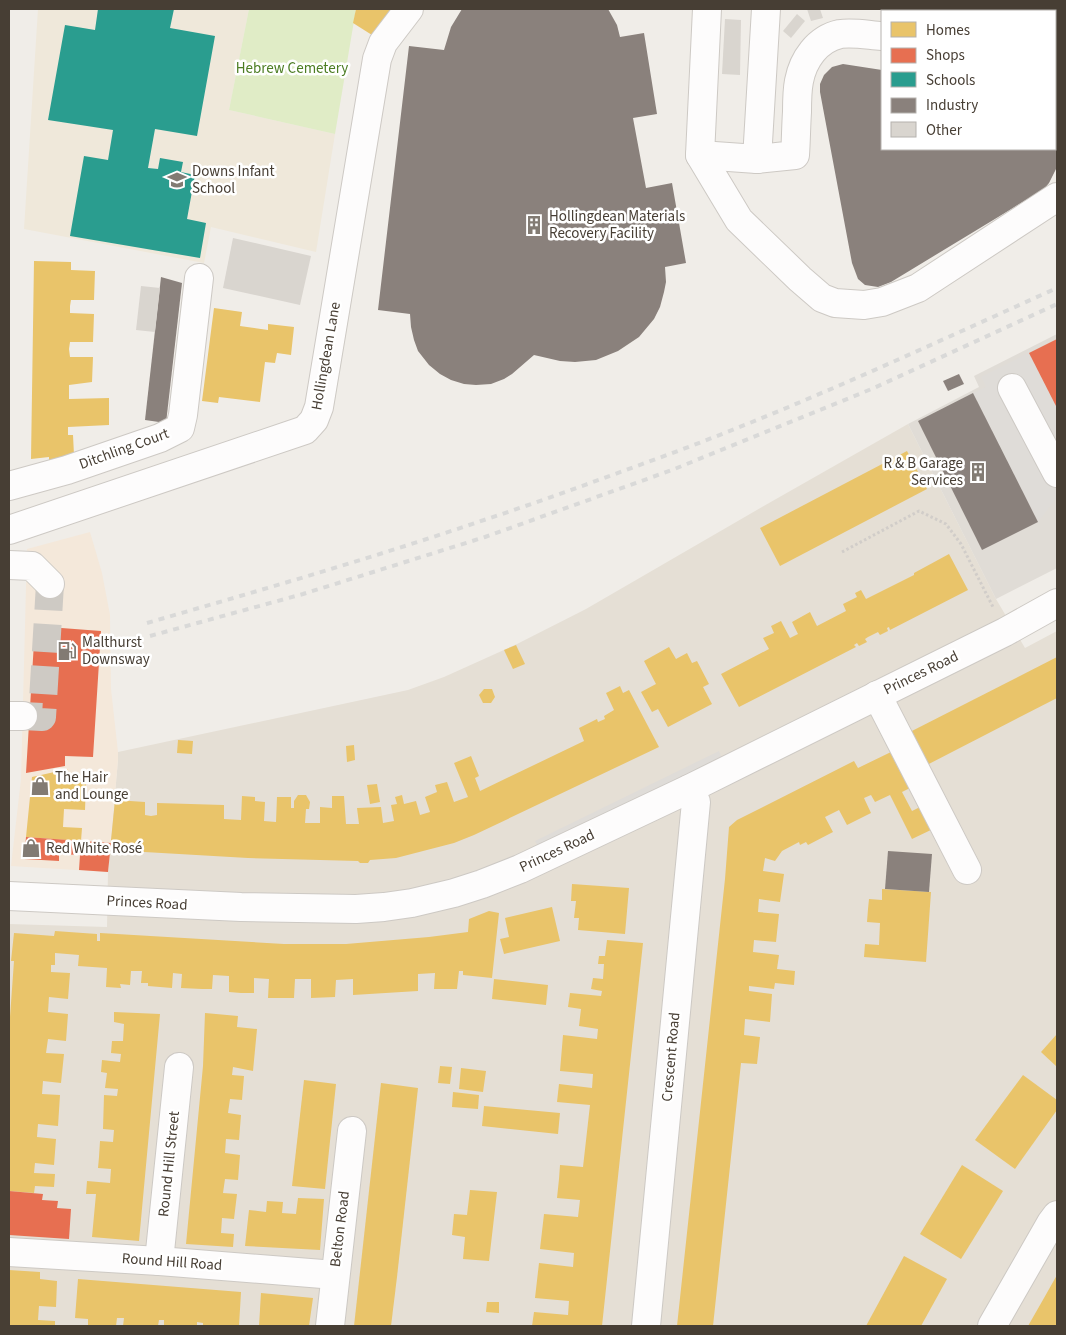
<svg xmlns="http://www.w3.org/2000/svg" width="1066" height="1335" viewBox="0 0 1066 1335" font-family="'Source Sans 3',sans-serif">
<style>
.residential{fill:#e5dfd5}
.commercial{fill:#f4e8da}
.industrial{fill:#e0dcd6}
.education{fill:#efe8da}
.green{fill:#e0ecc6}
.parking{fill:#dfdcd8}
.homes{fill:#e9c46a}
.shops{fill:#e76f51}
.schools{fill:#2a9d8f}
.industry{fill:#8a817c}
.building{fill:#d9d5cf}
.lines{fill:none;stroke-linecap:round;stroke-linejoin:round}
.minor-tunnel{stroke:#cecac4;stroke-width:28;stroke-dasharray:28 14;stroke-linecap:butt}
.minor-casing{stroke:#cdc9c4;stroke-width:30}
.path{stroke:#d1cdc9;stroke-width:3;stroke-dasharray:2.5 2.5;stroke-linecap:butt}
.minor{stroke:#fdfcfc;stroke-width:28}
.rail{stroke:#d9d9d8;stroke-width:4;stroke-dasharray:6 6;stroke-linecap:butt}
.labels{text-anchor:middle;dominant-baseline:central;stroke-width:5;stroke-linejoin:round;paint-order:stroke}
.park-label{font-size:15px;fill:#4c7d23;stroke:#fff}
.poi-label{font-size:15px;fill:#473e34;stroke:#fff;text-anchor:start}
.street-label{font-size:15px;fill:#473e34;stroke:#fff}
</style>
<rect width="100%" height="100%" fill="#f0ede8"/>
<!-- residential -->
<path class="residential" d="M908,424L996,599L1025,648L1057,631V1326H9V924L107,927L108,872L118,760V752L408,690L444,677L517,644L586,609L762,507Z"/>
<!-- commercial -->
<path class="commercial" d="M90,532L102,573L110,615L111,689L118,752V760L108,872L11,866L21,779L27,549Z"/>
<!-- industrial -->
<path class="industrial" d="M1057,334V568L996,599L908,424L979,387L974,376Z"/>
<!-- education -->
<path class="education" d="M38,9H249L229,110L335,134L316,252L211,227L204,263L24,229Z"/>
<!-- green -->
<path class="green" d="M249,9H356L335,134L229,110Z"/>
<!-- parking -->
<g class="parking">
<path d="M1029,353L1057,408V497L1038,522L973,393L986,387L981,377Z"/>
<path d="M719,751L722,759L539,848L535,841Z"/>
</g>
<!-- homes -->
<g class="homes">
<path d="M356,9H392L372,35L353,23Z"/>
<path d="M34,261L71,262V270L95,271L94,300H71L70,306V313L94,314L93,342H70L69,349L70,357H93L92,382L69,385V399L109,398V425L68,427V435H73L74,455L61,457V462H49V457L31,459Z"/>
<path d="M214,308L242,312L240,326L268,330V324L294,327L291,355L277,353L275,363L265,362L260,402L219,397L218,403L202,401Z"/>
<path d="M907,451L927,489L780,566L760,528Z"/>
<path d="M949,554L968,590L890,630L889,627L887,628L888,631L880,635L878,632L868,637L865,639L867,642L859,646L857,643L854,645L856,647L739,707L721,674L769,649L763,638L774,633L771,626L781,621L790,638L798,634L792,622L810,612L817,626L846,611L843,604L857,597L855,593L861,590L866,599L914,575V573Z"/>
<path d="M516,645L525,664L513,669L504,650Z"/>
<path d="M669,647L676,659L687,653L692,663L697,661L709,684L703,687L712,704L668,727L658,709L652,712L641,692L656,684L644,661Z"/>
<path d="M1057,657V698L923,767L906,734Z"/>
<path d="M620,686L623,693L629,690L659,747L474,835L454,843L396,858L370,860L368,863H360L358,861L248,858L110,850L115,800L145,802V815L151,816L157,815V803L224,805V819L241,820L242,796L255,797V801L265,802L264,821L276,822L277,797H291V808H294V801L298,795H306L310,802L309,809H306L305,823H320V807L332,808V796H344L346,824H359L357,808L381,807L383,823L394,821L391,805L397,804L395,797L402,795L404,804L416,801L420,815L430,812L425,797L437,792L435,785L447,782L454,802L468,797L454,763L471,756L479,776L475,778L480,791L584,741L579,728L597,719L598,722L605,719L604,716L614,710L606,693Z"/>
<path d="M484,689H492L495,697L491,703H483L479,695Z"/>
<path d="M178,740L193,741L192,754L177,753Z"/>
<path d="M354,745L355,760L347,762L346,746Z"/>
<path d="M891,752L910,788L902,792L912,811L924,805L935,828L912,839L890,795L875,802L871,795L864,798L871,813L847,825L839,810L825,817L833,832L808,845L806,842L800,845L799,842L782,851L775,861L765,858L763,871L784,874L780,902L759,899L758,912L779,914L776,942L754,940L753,952L779,955L777,969L795,971L794,985L775,983L774,989L749,986V991L772,994L770,1022L745,1019L744,1035L760,1037L757,1064L741,1063L713,1326H677L725,879L729,827L737,820L854,761L858,768Z"/>
<path d="M68,769L67,782H86L85,810L64,809L63,827L82,828L81,841L26,837L32,777Z"/>
<path d="M377,784L380,802L370,804L367,785Z"/>
<path d="M572,884L629,888L625,934L578,930L579,918H574L576,901H571Z"/>
<path d="M882,889L931,892L926,962L864,957L865,944L879,945L880,923L867,922L868,909L869,899L882,900Z"/>
<path d="M552,907L560,941L504,954L500,939L509,937L505,918Z"/>
<path d="M489,911L499,913L492,978L463,975V971H459L457,989H434L435,973L418,974V991L353,995V979L336,980L335,997L311,998V979H295L294,998H268L269,979L254,978V993H241L229,992V976L213,975L212,989H202L181,988L182,974L173,973L172,988L148,986V983H141L142,971H131L130,985L120,984L121,988L106,987L107,968L78,966L79,955L55,953V965H51V972L70,973L68,999L49,997L48,1012L68,1014L66,1041L48,1039L46,1053L64,1054L61,1083L43,1081L42,1094L60,1095L58,1126L38,1124L37,1137L56,1139L54,1165L35,1163L34,1173L55,1174L54,1187L35,1186L34,1193L9,1191V1031L14,961H11L14,933L54,936L55,931L97,934V941H100V933L284,944H346L429,937L468,932L469,919Z"/>
<path d="M607,940L643,943L602,1326H532L534,1312L568,1315L569,1301L535,1298L539,1263L573,1267L574,1253L540,1249L544,1214L578,1217L580,1200L557,1198L559,1179L560,1165L583,1167L590,1105L557,1102L559,1084L592,1088L593,1074L560,1071L563,1035L597,1039L598,1029L579,1026L581,1009L568,1007L570,993L601,996L602,991L591,989L593,978L603,979L604,964H598L599,956H605Z"/>
<path d="M494,979L548,985L546,1005L492,999Z"/>
<path d="M114,1012L160,1014L139,1241L92,1237L96,1194H86L87,1181L110,1183L111,1169L98,1168L99,1157L100,1141L113,1142L114,1130L103,1129L104,1095L117,1096L118,1089L105,1088L107,1073L101,1072L102,1060L120,1062L121,1054L111,1053L112,1041H123L124,1024L114,1022Z"/>
<path d="M205,1013L238,1016L237,1027L257,1029L253,1071L233,1067L232,1075L244,1076L242,1100L230,1099L228,1113L241,1115L239,1140L226,1139L225,1153L240,1155L238,1180L225,1179L223,1193L237,1194L234,1219L222,1218L221,1233L234,1234L233,1247L186,1244L203,1066Z"/>
<path d="M1057,1034V1067L1041,1052Z"/>
<path d="M440,1066L452,1067L450,1084L438,1083Z"/>
<path d="M461,1068L486,1071L483,1092L459,1089Z"/>
<path d="M1023,1075L1057,1100V1110L1015,1169L975,1140Z"/>
<path d="M304,1080L336,1084L325,1189L292,1186Z"/>
<path d="M381,1083L418,1088L397,1277L391,1326H354Z"/>
<path d="M453,1092L479,1095L478,1109L452,1107Z"/>
<path d="M484,1106L560,1113L558,1134L482,1126Z"/>
<path d="M962,1165L1003,1191L961,1259L920,1234Z"/>
<path d="M470,1190L497,1192L489,1261L463,1259L465,1237L452,1235L454,1214L467,1215Z"/>
<path d="M298,1198L324,1199L320,1250L245,1246L249,1210L266,1212L267,1201L283,1202L282,1213L296,1214Z"/>
<path d="M904,1256L947,1279L921,1326H866Z"/>
<path d="M9,1270L40,1272V1279L57,1281L56,1307L39,1306L38,1320L55,1321V1326H9Z"/>
<path d="M1057,1275V1326H1028L1044,1298Z"/>
<path d="M78,1279L241,1292L239,1326H203V1323L197,1322V1326H164V1320H159L158,1326H123L124,1318H117L116,1326H88V1319L75,1318Z"/>
<path d="M261,1293L313,1298L309,1326H259Z"/>
<path d="M487,1302H499V1313L486,1312Z"/>
</g>
<!-- shops -->
<g class="shops">
<path d="M1057,339V408L1029,353Z"/>
<path d="M35,626L101,631L93,757L65,756V766L26,773Z"/>
<path d="M26,837L111,843L108,872L79,870L80,855L59,854V861L24,859Z"/>
<path d="M9,1191L43,1194L42,1200L58,1201L57,1208L71,1209L69,1239L9,1235Z"/>
</g>
<!-- schools -->
<path class="schools" d="M98,9H138L147,10V9H174L170,28L215,36L197,136L155,129L148,168L158,169L160,158L183,162L181,172L195,175L187,219L206,223L200,258L70,236L84,156L108,160L113,130L48,120L65,25L95,30Z"/>
<!-- industry -->
<g class="industry">
<path d="M462,9H608L617,25L620,37L644,33L657,114L633,118L646,188L672,183L686,263L665,267L666,282L664,292L660,307L654,319L639,337L618,351L596,360L575,362L560,361L534,355L512,374L504,379L491,384L476,385L464,384L451,380L440,374L429,365L418,351L414,340L411,327L410,314L378,310L409,46L444,50L451,27Z"/>
<path d="M843,64L882,70V149H1055V84H1057V169H1056L1049,183L1044,189L1031,197L891,282L878,287L865,285L858,279L852,263L820,92V84L824,75L832,67Z"/>
<path d="M161,277L182,283L166,423L145,420Z"/>
<path d="M959,374L964,384L948,391L943,381Z"/>
<path d="M973,393L1038,522L982,550L918,421Z"/>
<path d="M888,851L932,854L929,892L885,889Z"/>
</g>
<!-- building -->
<g class="building">
<path d="M807,9H820L823,18L811,21Z"/>
<path d="M797,14L805,21L791,38L783,31Z"/>
<path d="M725,19L741,20L740,75L722,74Z"/>
<path d="M233,238L311,256L300,305L223,288Z"/>
<path d="M141,286L160,288L155,332L136,330Z"/>
</g>
<g class="lines">
<!-- minor-tunnel -->
<path class="minor-tunnel" d="M23,716L42,717L50,584"/>
<!-- minor casing -->
<g class="minor-casing">
<g id="minor">
<path d="M707,9L700,155L739,220L800,279L822,298L835,303L864,305L882,302L918,288L1057,197"/>
<path d="M963,9L974,11"/>
<path d="M1055,26L1057,25"/>
<path d="M1055,64L1057,65"/>
<path d="M700,155L757,159L795,155C796,141 796,127 797,112C797,102 797,91 799,81C803,60 817,39 840,34C853,32 868,35 882,36"/>
<path d="M757,159L766,9"/>
<path d="M1012,388L1057,473"/>
<path d="M9,486L67,470L160,438L180,428L183,415L199,278"/>
<path d="M9,530L305,430L314,420L319,407L377,59L383,43L409,9"/>
<path d="M9,565L32,566L50,584"/>
<path d="M877,695L967,870"/>
<path d="M9,716H23"/>
<path d="M9,896L241,907L356,909L384,907L412,903L454,893L482,884L520,869L689,789L1005,632L1057,603"/>
<path d="M9,1252L159,1261L335,1275"/>
<path d="M159,1261L179,1067"/>
<path d="M330,1326L352,1131"/>
<path d="M646,1326L696,802L689,789"/>
<path d="M992,1326L1051,1223L1057,1215"/>
</g>
</g>
<!-- path -->
<path class="path" d="M842,552L919,511L946,524L961,544L993,607"/>
<!-- minor -->
<use href="#minor" class="minor"/>
<!-- rail -->
<g class="rail">
<path d="M147,623C258,591 369,559 478,522C542,501 604,478 667,455C800,406 928,346 1057,288"/>
<path d="M150,636L303,594L485,537L672,470L874,388L1057,304"/>
</g>
</g>
<!-- icons -->
<defs>
<g id="school-bare" transform="scale(1.5)"><path d="M0-5L7-2L0 1L-7-2ZM-4 1L0 2.5L4 1V4Q0 6-4 4Z" fill="#827b73" stroke="#fff" stroke-width="2.5" paint-order="stroke"/></g>
<g id="building-bare" transform="scale(1.5)"><path d="M-4-6H4V6H1V3H-1V6H-4ZM-2.5-4.3h1.7v1.8h-1.7ZM.8-4.3h1.7v1.8H.8ZM-2.5-1h1.7V.8h-1.7ZM.8-1h1.7V.8H.8Z" fill="#827b73" stroke="#fff" stroke-width="2.5" paint-order="stroke"/></g>
<g id="fuel-bare" transform="scale(1.5)"><path d="M-5.5-6h7V0h2V4h1.3V-2.5L3-4.5l.8-.8L6-3V5H2.5V1h-1V6h-7ZM-4.2-4.7v3.2H.2V-4.7Z" fill="#827b73" stroke="#fff" stroke-width="2.5" paint-order="stroke"/></g>
<g id="shop-bare" transform="scale(1.5)"><path d="M-5-2.5h2.3a2.7 3.5 0 0 1 5.4 0H5L5.5 6h-11ZM-1.5-2.5h3a1.5 2.3 0 0 0-3 0Z" fill="#827b73" stroke="#fff" stroke-width="2.5" paint-order="stroke"/></g>
</defs>
<g fill-rule="evenodd">
<use href="#school-bare" x="177" y="180"/>
<use href="#building-bare" x="534" y="225"/>
<use href="#building-bare" x="978" y="472"/>
<use href="#fuel-bare" x="67" y="651"/>
<use href="#shop-bare" x="40" y="786"/>
<use href="#shop-bare" x="31" y="848"/>
</g>
<g class="labels">
<!-- park labels -->
<g class="park-label">
<text x="292" y="68">Hebrew Cemetery</text>
</g>
<!-- poi labels -->
<g class="poi-label">
<text x="192" y="171">Downs Infant<tspan x="192" dy="17">School</tspan></text>
<text x="549" y="216">Hollingdean Materials<tspan x="549" dy="17">Recovery Facility</tspan></text>
<text x="963" y="463" text-anchor="end">R &amp; B Garage<tspan x="963" dy="17">Services</tspan></text>
<text x="82" y="642">Malthurst<tspan x="82" dy="17">Downsway</tspan></text>
<text x="55" y="777">The Hair<tspan x="55" dy="17">and Lounge</tspan></text>
<text x="46" y="848">Red White Rosé</text>
</g>
<!-- street labels -->
<g class="street-label">
<text transform="translate(326 356) rotate(-80)">Hollingdean Lane</text>
<text transform="translate(124 449) rotate(-20)">Ditchling Court</text>
<text transform="translate(921 673) rotate(-26)">Princes Road</text>
<text transform="translate(557 851) rotate(-25)">Princes Road</text>
<text transform="translate(147 903) rotate(3)">Princes Road</text>
<text transform="translate(671 1057) rotate(-85)">Crescent Road</text>
<text transform="translate(169 1164) rotate(-84)">Round Hill Street</text>
<text transform="translate(340 1229) rotate(-83)">Belton Road</text>
<text transform="translate(172 1262) rotate(4)">Round Hill Road</text>
</g>
</g>
<!-- border -->
<rect width="1066" height="1335" fill="none" stroke="#473e34" stroke-width="20"/>
<!-- legend -->
<rect x="881" y="10" width="175" height="140" fill="#ffffff" stroke="#b5b2ae"/>
<rect x="891" y="22" width="25" height="15" fill="#e9c46a" stroke="#b5b2ae"/>
<text x="926" y="35" font-size="15" fill="#473e34">Homes</text>
<rect x="891" y="48" width="25" height="15" fill="#e76f51" stroke="#b5b2ae"/>
<text x="926" y="60" font-size="15" fill="#473e34">Shops</text>
<rect x="891" y="72" width="25" height="15" fill="#2a9d8f" stroke="#b5b2ae"/>
<text x="926" y="85" font-size="15" fill="#473e34">Schools</text>
<rect x="891" y="98" width="25" height="15" fill="#8a817c" stroke="#b5b2ae"/>
<text x="926" y="110" font-size="15" fill="#473e34">Industry</text>
<rect x="891" y="122" width="25" height="15" fill="#d9d5cf" stroke="#b5b2ae"/>
<text x="926" y="135" font-size="15" fill="#473e34">Other</text>
</svg>
